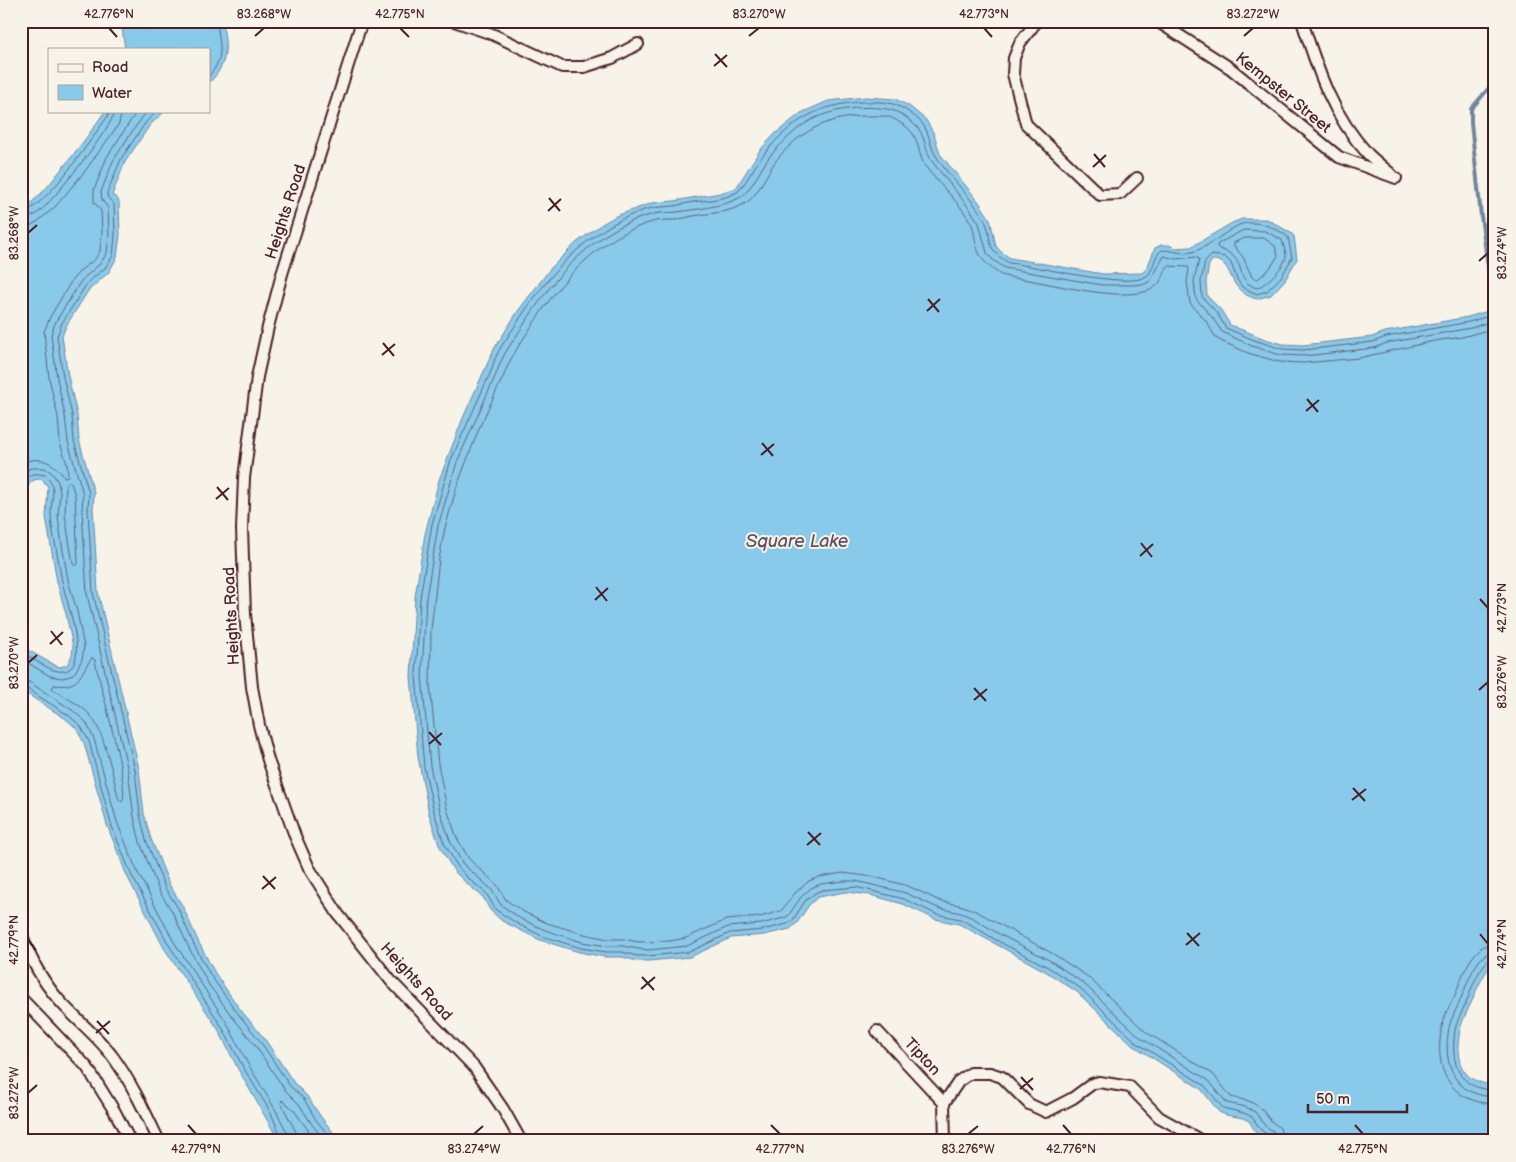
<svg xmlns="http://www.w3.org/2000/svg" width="1516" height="1162" viewBox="0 0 1516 1162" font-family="'Balsamiq Sans',sans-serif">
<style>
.water{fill:#89c9ea;stroke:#70859e}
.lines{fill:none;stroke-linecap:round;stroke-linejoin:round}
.shore{stroke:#636377;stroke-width:1}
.stream{stroke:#70859e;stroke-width:4}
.minor-casing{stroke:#4a1f2b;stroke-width:14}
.minor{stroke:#f7f3e8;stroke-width:10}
.ticks{fill:none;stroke:#4a1f2b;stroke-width:2}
.labels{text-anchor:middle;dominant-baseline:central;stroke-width:4;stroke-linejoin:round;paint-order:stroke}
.street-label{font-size:16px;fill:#4a1f2b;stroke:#f7f3e8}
.water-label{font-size:18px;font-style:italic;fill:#5d5264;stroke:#f7f3e8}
.neatline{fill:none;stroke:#4a1f2b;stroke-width:2}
.ticks-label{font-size:12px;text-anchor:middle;fill:#4a1f2b}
</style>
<rect width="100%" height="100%" fill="#f7f3e8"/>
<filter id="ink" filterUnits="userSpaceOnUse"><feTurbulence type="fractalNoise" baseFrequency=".02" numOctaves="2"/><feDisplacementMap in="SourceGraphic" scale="10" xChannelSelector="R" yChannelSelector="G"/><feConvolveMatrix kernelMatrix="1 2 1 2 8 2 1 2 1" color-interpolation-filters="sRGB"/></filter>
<g filter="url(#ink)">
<!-- water -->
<g class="water">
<path d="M121,21H222C227,47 229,63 209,83V49H125Z"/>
<path d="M866,97L895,99L909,106L926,120L934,134L940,154L979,202L990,219L996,246L1000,251L1010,258L1103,274L1142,273L1147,268L1155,248L1161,245H1169L1175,248L1191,247L1232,223L1242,219H1267L1291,233L1294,236L1297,259L1285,280L1271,295L1257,299C1224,291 1236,260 1212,260L1209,265L1206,281L1207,296L1221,310L1230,325L1265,339L1283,344L1303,345L1372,337L1385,332L1468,317L1495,309V960C1484,973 1478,986 1472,1001C1468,1010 1462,1020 1460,1030C1454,1061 1461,1083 1495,1085V1128L1479,1141H1269L1257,1134L1249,1121L1243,1118L1226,1115L1219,1112L1201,1089L1134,1046L1077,992L1045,971L959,924L935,919L903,904L870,895L845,892L818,897L809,905L797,923L790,929L764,935L731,938L690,957L649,961H637L622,957H605L579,952L540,940L502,921L490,910L483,897L466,883L454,871L439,845L429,814L418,757L411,676L415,597L425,534L439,480L463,418L494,349L518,311L550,269L576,243L602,224L616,216L652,203L674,201L720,193L736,188L760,150L776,133L801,113L828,101Z"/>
<path d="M105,111H165L150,125L125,162L112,195L117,198L119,202L120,235L117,257L109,272L88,291L66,326L62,336L68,376L77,415L79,440L94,493L93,509L98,592L139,769L144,814L151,839L170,886L182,905L199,943L215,973L239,1008L264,1038L294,1083L307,1096L321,1117L340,1141H279L238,1069L218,1029L164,948L127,876L107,825L84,743L76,728L66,719L21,690V646L54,665L60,667L67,665L72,655L73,647L66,614L57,582L46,517L48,487L42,479C25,479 31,488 21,500V209C38,200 48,186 60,171C76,152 91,132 105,111Z"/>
</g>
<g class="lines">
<!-- shore -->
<g class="shore">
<path d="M209,76C226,56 219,45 217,21"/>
<path d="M147,111L131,133L113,161L101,192L102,200L108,208L109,235L107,253L100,264L85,277L79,284L56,321L51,335L57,378L65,416L68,442L83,494L82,510L87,594L128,771L134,817L140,842L159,891L172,911L189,948L209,985L231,1015L255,1045L285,1090L299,1104L311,1123L325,1141"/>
<path d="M157,111L146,122L121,159L107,193L108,198L114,204L115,235L113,256L105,268L89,281L84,288L62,323L57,336L63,377L72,415L74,441L89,493L88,510L93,593L135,770L140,815L146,840L165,888L178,908L194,945L211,976L236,1011L260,1041L290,1086L304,1099L316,1120L333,1141"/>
<path d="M21,213C45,210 93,136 108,116L109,111"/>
<path d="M21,219C28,219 34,216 39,212C52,202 114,125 115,111"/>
<path d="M21,227L29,226L37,222L55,207L85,171L119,124L122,111"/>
<path d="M1244,230L1265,231L1282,240C1283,245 1286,251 1286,256C1285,267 1266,284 1257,288C1238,282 1244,268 1234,257C1228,251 1222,251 1217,247L1218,244Z"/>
<path d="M1245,238H1264L1275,246L1278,256L1270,268L1258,279L1252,277L1243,257L1234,246V243Z"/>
<path d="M21,464C38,454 54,462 64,477L68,476L67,464L60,443L58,417L49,378L44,332L50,317L72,280L80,271L95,259L100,251L102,231L101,211L94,202V190L107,157L137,111"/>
<path d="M21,474L31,468H45L52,473L58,482L60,493L58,516L62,545L68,580L77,611L84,647L82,659L76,671L71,676L62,678L50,676L21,659"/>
<path d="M69,482L71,483L75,495L78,564L76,566L73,564L65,515L66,484Z"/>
<path d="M21,491C27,478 27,471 45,475C58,485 51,499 51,514C51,525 54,537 56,548C59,561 60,576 64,589C67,604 94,676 58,671C48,670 31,657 21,652"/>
<path d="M92,658L95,660C99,683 131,789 122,802L119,800C113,778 105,732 90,715C80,703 64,698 52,688L54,685C82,688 78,675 92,658Z"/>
<path d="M21,681L29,682L72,710L86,722L94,739L117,822L137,871L174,942L227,1023L248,1064L275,1109L288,1134L289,1141"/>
<path d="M21,687L26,688L68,715L80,725L89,741L111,824L131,874L169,945L222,1027L243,1067L270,1111L283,1141"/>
<path d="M1495,944C1489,944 1485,945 1481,948C1467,960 1461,979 1455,995C1450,1005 1444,1015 1442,1027C1433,1068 1449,1103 1495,1104"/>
<path d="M1495,951C1477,952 1468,982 1462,996C1458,1007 1451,1017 1449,1028C1442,1065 1454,1096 1495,1097"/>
<path d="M1495,957C1482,959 1472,987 1468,998C1464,1009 1457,1019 1455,1030C1450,1063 1458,1090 1495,1090"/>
<path d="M297,1141L296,1132L281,1103L282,1100L293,1109L316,1141"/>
<path d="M1270,1141L1269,1136L1261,1130L1252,1117L1244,1113L1223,1108L1204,1085L1137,1043L1080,988L1048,967L996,940L970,924L960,919L936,914L904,899L856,887L822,890L815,893L805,901L793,920L787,924L763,930L730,933L689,952L648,956H637L622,952H606L581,948L542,936L518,924L496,910L486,893L469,879L458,867L444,843L434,812L424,767L416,676L420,598L432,524L451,460L492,369C495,353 506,340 515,326C547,276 586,230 644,210C654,207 664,207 674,206C680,205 687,203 693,202C707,200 724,200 737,192C742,189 742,185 746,181C752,172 758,161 765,153C792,120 820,104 862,102C873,102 886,101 896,105C905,109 914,115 921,122C930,132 929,145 936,156C950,179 971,196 984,219C995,240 982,247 1009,263C1034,265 1129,290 1147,276C1155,269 1153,256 1162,250C1170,250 1177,253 1186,253C1203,252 1223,233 1239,225C1256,219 1275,227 1288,237L1292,258L1281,277L1267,291L1257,294L1242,287L1237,279L1231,263L1225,257L1212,255L1205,262L1201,281L1202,297L1217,313L1226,328L1254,340L1282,349L1304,350L1373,342L1386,337L1469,322L1495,314"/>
<path d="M1276,1141L1274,1132L1265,1126L1255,1112L1246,1107L1227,1103L1208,1080L1141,1038L1083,983L1051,961L999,934L973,918L961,913L938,908L906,893L856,881H844L821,884L811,888L801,897L788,916L784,918L761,924L728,927L687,946L648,950L638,949L623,946H607L582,942L545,930L521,919L501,905L491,889L463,864L450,841L440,811L430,766L422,676L426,598L438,526L457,462L497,372C502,355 513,341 523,326C554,277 595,228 654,214C662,212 669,213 677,212C697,209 721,207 739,198C750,193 762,166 770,156C782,143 797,127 813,119C834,109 867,104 891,110C900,112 910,120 916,126C925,135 925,149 931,160L970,209L979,223L987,253L993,260L1005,268L1102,285H1132L1145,284L1151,280L1164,256L1175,259L1197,257L1199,260L1194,281L1196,299L1212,317L1222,332L1252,346L1280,355L1305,356L1374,348L1387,343L1471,328L1495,320"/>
<path d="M1284,1141L1280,1128L1270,1120L1261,1108L1249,1101L1231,1097L1213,1074L1146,1032L1088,977L1055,955L976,911L963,906L940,901L908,886L874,877L843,873L819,877L809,881L795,893L781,911L760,917L726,920L686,938L670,941L638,942L624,939H608L584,934L547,923L524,912L506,900L497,885L469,859L457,838L447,809L438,764L430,686L431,630L439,559L445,528L457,486L480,426L504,375C510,358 520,344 530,329C559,282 600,235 656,221C662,220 668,220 675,220C681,219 687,217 693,216C710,213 729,213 744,204C758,197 766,174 775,162C799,131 827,117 866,116C874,116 885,115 892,118C899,122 909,127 913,134C919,144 919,156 925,166C940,186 961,203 972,225C974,231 975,238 976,244C979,259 989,267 1001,275C1013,279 1027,279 1039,282C1066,287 1124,301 1150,290C1161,285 1163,275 1168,266L1188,267L1189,269L1187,282L1190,303L1206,321L1216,338L1223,342L1248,353L1279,362L1304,363L1359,358L1434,341L1462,337L1495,328"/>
</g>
<!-- stream -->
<path class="stream" d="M1494,309L1481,216L1471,123V109L1495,81"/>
<!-- minor casing -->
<g class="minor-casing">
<g id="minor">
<path d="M362,21L282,274L268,327L257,377L244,478L242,529L245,614L252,687L259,725L268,760L295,836L309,868L338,914L391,981L474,1067L503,1109L521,1141"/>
<path d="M454,21L492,34L562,67H584L612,58L638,44"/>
<path d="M1037,21L1020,43L1014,58L1013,74L1026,124L1100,195L1120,194L1137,178"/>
<path d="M1157,21L1230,68L1339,157L1396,178"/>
<path d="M1302,21C1318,71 1332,115 1368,154C1375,161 1384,168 1391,174"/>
<path d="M21,932C29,957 41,979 58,999C75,1019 97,1035 113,1057C132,1083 145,1112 159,1141"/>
<path d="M21,998L87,1067L115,1112L130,1141"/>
<path d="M877,1031L944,1103"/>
<path d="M945,1141L944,1103L959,1081L971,1073H990L1002,1077L1029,1104L1046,1112L1073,1098L1092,1084L1099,1082L1130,1087L1159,1117L1202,1141"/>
</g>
</g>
<!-- minor -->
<use href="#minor" class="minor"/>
</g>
</g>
<!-- ticks -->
<path class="ticks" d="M109,28L117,37M400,28L409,37M984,28L992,37M255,36L264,28M749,36L759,28M1244,36L1253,28M715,54L727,67M714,66L727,55M1094,154L1105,167M1093,167L1106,155M549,198L560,211M548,211L561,199M28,233L37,225M1479,261L1488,253M928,299L939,312M927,311L940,299M383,343L394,356M382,355L395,344M1307,399L1318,412M1306,411L1319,400M762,443L773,456M761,455L774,444M217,487L228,500M216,499L229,488M1141,543L1152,557M1140,556L1153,544M596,587L607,601M1480,599L1488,608M595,600L608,588M51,631L62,645M50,644L63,632M28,663L37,655M974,688L986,701M1479,690L1488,682M974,700L987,689M429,732L441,745M429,744L442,733M1353,788L1365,801M1352,800L1366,789M808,832L820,845M807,845L821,833M263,876L275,889M262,889L276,877M1187,933L1199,946M1480,934L1488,944M28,940L36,950M1186,945L1200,933M642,977L654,990M641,989L655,977M97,1021L109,1034M96,1033L110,1021M1021,1077L1033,1090M1020,1089L1033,1078M28,1093L37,1085M188,1125L196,1134M771,1125L780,1134M1063,1125L1071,1134M1355,1125L1363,1134M474,1134L483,1126M968,1134L978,1126"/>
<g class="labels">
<!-- street labels -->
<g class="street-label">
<text transform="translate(1283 93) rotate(39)">Kempster Street</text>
<text transform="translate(286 212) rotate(-72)">Heights Road</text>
<text transform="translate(232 616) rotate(-93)">Heights Road</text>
<text transform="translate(416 982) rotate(48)">Heights Road</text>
<text transform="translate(922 1057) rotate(47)">Tipton</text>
</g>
<!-- water labels -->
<g class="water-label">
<text x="797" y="541">Square Lake</text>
</g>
</g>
<!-- margin -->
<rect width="1516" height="1162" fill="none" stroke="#f7f3e8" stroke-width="55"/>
<!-- legend -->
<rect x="48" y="48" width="162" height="65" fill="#f7f3e8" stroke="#b29e9c"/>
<rect x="58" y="64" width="25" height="8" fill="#f7f3e8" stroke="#b29e9c"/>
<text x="92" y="72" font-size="15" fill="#4a1f2b">Road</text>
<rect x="58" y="85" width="25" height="15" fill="#89c9ea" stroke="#b29e9c"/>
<text x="92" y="98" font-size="15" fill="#4a1f2b">Water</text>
<!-- scale -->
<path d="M1308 1104v8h99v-8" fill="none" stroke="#4a1f2b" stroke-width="2.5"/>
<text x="1316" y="1104" font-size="15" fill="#4a1f2b" stroke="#f7f3e8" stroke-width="4" paint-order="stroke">50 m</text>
<rect x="28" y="28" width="1460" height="1106" class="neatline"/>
<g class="ticks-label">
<text x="109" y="18">42.776°N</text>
<text x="264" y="18">83.268°W</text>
<text x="400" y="18">42.775°N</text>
<text x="759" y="18">83.270°W</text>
<text x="984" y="18">42.773°N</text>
<text x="1253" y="18">83.272°W</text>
<text transform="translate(14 233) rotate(-90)" y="4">83.268°W</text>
<text transform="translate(1502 253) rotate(-90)" y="4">83.274°W</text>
<text transform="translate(1502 608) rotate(-90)" y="4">42.773°N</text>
<text transform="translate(14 663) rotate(-90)" y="4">83.270°W</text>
<text transform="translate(1502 682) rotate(-90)" y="4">83.276°W</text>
<text transform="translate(14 940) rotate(-90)" y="4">42.779°N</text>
<text transform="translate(1502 944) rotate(-90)" y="4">42.774°N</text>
<text transform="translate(14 1093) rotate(-90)" y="4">83.272°W</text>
<text x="196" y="1153">42.779°N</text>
<text x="474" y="1153">83.274°W</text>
<text x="780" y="1153">42.777°N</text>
<text x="968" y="1153">83.276°W</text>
<text x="1071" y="1153">42.776°N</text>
<text x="1363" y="1153">42.775°N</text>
</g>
</svg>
